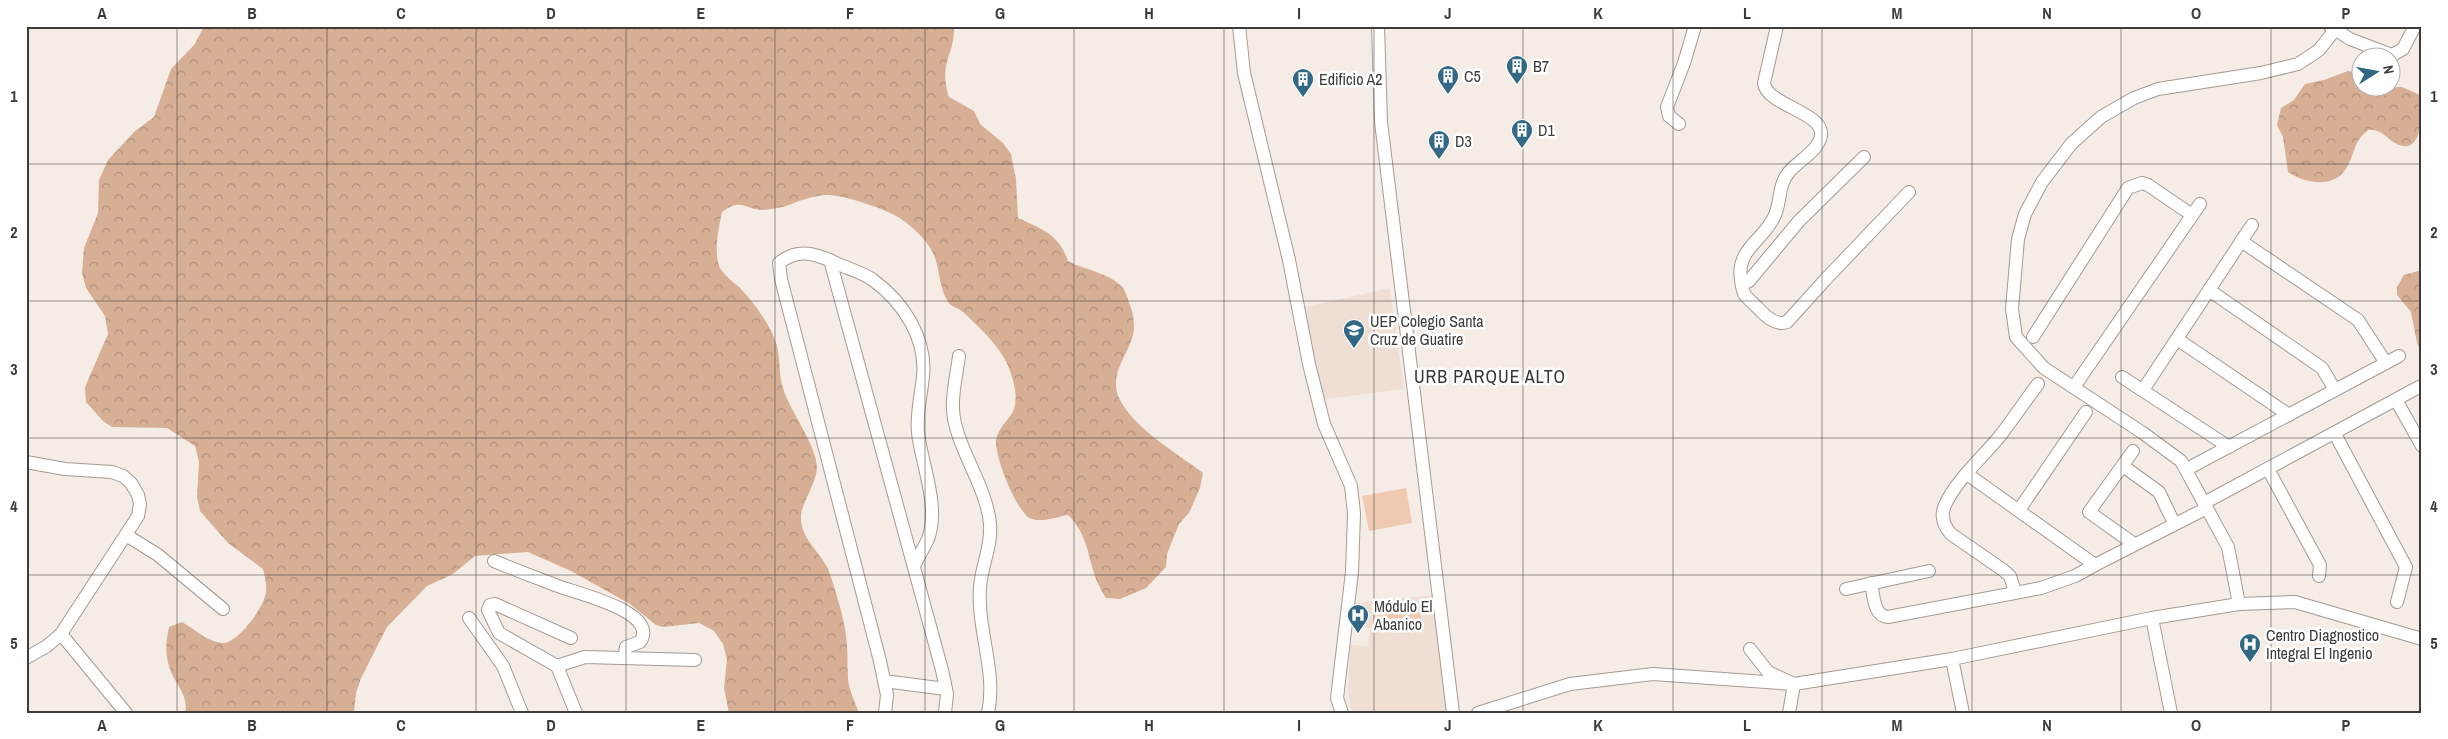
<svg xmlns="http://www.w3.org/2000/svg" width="2448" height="739" viewBox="0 0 2448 739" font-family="'Archivo Narrow',sans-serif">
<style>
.built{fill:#eeded4}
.forest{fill:url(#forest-crowns)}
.pitch{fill:#efc9b2}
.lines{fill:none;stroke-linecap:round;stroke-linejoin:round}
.minor-casing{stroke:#a39a95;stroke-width:14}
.minor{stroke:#fff;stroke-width:12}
.grid{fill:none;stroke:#3e3b38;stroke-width:1;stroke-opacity:0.55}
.labels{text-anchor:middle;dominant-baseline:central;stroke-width:5;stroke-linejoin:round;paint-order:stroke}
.poi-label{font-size:16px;fill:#3e3b38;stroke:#fff;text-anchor:start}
.neighbourhood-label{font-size:18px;letter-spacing:1px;fill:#3c3530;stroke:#fff}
.neatline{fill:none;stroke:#3e3b38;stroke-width:2}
.grid-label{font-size:16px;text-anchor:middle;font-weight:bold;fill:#3e3b38}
</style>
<defs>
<pattern id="forest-crowns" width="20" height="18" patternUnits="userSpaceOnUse" patternTransform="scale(1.25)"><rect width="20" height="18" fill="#d7af95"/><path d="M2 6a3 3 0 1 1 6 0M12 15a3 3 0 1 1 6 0" fill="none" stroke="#b0907b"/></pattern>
</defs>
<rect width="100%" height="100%" fill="#f5ece6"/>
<!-- built -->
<g class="built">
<path d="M1390,288L1404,389L1320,400L1301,308Z"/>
<path d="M1433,595L1447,713H1352L1348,694L1350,645L1368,646L1370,628L1352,626L1354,603Z"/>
</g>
<!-- forest -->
<g class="forest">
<path d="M204,26H954C955,56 938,62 949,97L974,111L980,124L1003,143L1011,154L1016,179L1018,218C1042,229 1059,234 1068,261C1084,270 1111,273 1123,288C1126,292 1128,300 1130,305C1133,312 1134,320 1134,328C1133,351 1106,373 1120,400C1136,430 1177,453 1203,473L1200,488L1189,513L1179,524L1167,554L1166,567L1146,588L1120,599L1106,598C1086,569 1093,539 1068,515C1057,517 1038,524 1028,517C1015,507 995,457 996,441C997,431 1005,423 1011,415C1020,401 1014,382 1009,368C1001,347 979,327 963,312C959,308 951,307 948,302C939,288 940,270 934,255C928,241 913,227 901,219C889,210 842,194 826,195C812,196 799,201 786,206C779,208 768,210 760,210C742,207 740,199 722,212C719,227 713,253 720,268C724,275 733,282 739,287C754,303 769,322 776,343C781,358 778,373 783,388C789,410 817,445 817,468C816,485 800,505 801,518C801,542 825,554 831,577C837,596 843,615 846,635C848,649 847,663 848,677C848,688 855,702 859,713H729L724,688L727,659L723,644L714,631L699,623L663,627L656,625L630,604L571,571L528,552L475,556L453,574L427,586L387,627L361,678L356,693L354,713H185C190,696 173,682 169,666C165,653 166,641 169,627L182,622C193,628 209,643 223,643C238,643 265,606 266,592C267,585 265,577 263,569L228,543L200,511L197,497L199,462L195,446L167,428L112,427L103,421L86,402L85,387L108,334L105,316L86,288L82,273L84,248L98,213L99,180L108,160L134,132L154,117L171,69L195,44Z"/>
<path d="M2348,71L2360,73V88L2402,87L2422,96C2422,110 2424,159 2395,143C2386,138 2381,128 2368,130C2353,142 2356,151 2347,167C2335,189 2306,184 2288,172L2283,137L2277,125L2281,108L2294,100L2305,84L2324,80Z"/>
<path d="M2422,270V354L2417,343L2411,312L2397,295V287L2404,275Z"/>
</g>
<!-- pitch -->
<g class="pitch">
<path d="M1406,488L1412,523L1369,531L1362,496Z"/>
<path d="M1420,605L1422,629L1381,633L1379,608Z"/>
</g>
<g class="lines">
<!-- minor casing -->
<g class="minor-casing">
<g id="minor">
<path d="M1239,26L1244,73L1289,260L1309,364L1324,424L1351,486L1354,513L1352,572L1337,698L1342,713"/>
<path d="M1378,26L1381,122L1453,713"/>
<path d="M1777,26L1764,83C1766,104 1819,112 1821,132C1823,148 1798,161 1789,172C1778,185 1781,201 1775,215C1764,241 1736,248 1741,280C1742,285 1742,290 1745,295C1749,300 1754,304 1758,308C1765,316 1776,326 1787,322L1825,280L1909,192"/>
<path d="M2330,26L2350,39L2392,55L2403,49L2415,26"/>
<path d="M1679,124L1669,116L1667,107L1684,63L1695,26"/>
<path d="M2241,241L2358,320L2386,363"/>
<path d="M830,260L942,670L947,694L945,713"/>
<path d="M1742,284L1749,281L1799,221L1864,157"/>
<path d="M2209,290L2322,368L2335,390"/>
<path d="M2033,337L2128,188L2142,183L2148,185L2192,215"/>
<path d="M2177,339L2289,415"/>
<path d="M959,356C957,373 952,391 953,409C954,444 987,486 990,524C992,547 981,566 980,588C977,630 997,672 988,713"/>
<path d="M2122,377L2229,447"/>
<path d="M2074,387L2200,204"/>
<path d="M2143,390L2252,225"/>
<path d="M2396,400L2422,446"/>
<path d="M2335,434L2406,567L2397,602"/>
<path d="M2133,451L2089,512L2134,544"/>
<path d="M26,462L65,469L112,472L123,476L131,483L138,495L140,504L138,516L61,634L47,646L26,658"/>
<path d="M2123,466L2159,492L2174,523"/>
<path d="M2187,469L2399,356"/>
<path d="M2268,469L2320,565L2319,576"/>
<path d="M1967,474L2095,565L2207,508"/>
<path d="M2204,503L2419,387"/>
<path d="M2019,510L2086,412"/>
<path d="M126,535L158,555L223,609"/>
<path d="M494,561C515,570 537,578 558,586C575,593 661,612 640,642L626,647L624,658"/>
<path d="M1871,583C1874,595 1873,616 1888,617L2041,588L2075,576L2095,565"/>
<path d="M1846,589L1929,571"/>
<path d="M2015,592L2010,576L2003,570L1951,534C1944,526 1940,516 1945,505C1957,479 1982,458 2000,436C2013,419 2025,401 2038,384"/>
<path d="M2239,604L2228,547L2181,461L2143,433L2044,368L2016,337L2012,309L2018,239L2025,214L2042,182L2071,144L2101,117L2134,98L2158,89L2261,73L2298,64L2319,50L2338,26"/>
<path d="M469,618L503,666L522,713"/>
<path d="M2152,618L2171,713"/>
<path d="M61,634L126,713"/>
<path d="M571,638L495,604L490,605L488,610L499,633L557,666L576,713"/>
<path d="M1750,649L1768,672L1794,684L1789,713"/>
<path d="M1952,659L1963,713"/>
<path d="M557,666L585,657L695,660"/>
<path d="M884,681L946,689"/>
<path d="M885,713L887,695L880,661L781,279L779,263C799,247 817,254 838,264C849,269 864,273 873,280C903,302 927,338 923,377C921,396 916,414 918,433C922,466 940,506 928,539C924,548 918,557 914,566"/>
<path d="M1478,713L1570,684L1653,674L1794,684L1952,659L2152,618L2239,604L2295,602L2422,639"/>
</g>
</g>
<!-- minor -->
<use href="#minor" class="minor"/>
</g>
<!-- grid -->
<path class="grid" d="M177,26V713M327,26V713M476,26V713M626,26V713M775,26V713M925,26V713M1074,26V713M1224,26V713M1374,26V713M1523,26V713M1673,26V713M1822,26V713M1972,26V713M2121,26V713M2271,26V713M26,164H2422M26,301H2422M26,438H2422M26,575H2422"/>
<!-- icons -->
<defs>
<g id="building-pin" transform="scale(1.125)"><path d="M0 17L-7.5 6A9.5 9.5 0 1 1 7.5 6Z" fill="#336884" stroke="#fff"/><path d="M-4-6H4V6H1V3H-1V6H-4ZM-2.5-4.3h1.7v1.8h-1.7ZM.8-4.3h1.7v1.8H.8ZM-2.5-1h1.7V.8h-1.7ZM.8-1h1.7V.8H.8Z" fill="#fff"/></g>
<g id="school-pin" transform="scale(1.125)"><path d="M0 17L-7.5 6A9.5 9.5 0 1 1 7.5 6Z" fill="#336884" stroke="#fff"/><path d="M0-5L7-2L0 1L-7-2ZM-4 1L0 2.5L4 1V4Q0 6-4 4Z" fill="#fff"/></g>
<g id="hospital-pin" transform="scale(1.125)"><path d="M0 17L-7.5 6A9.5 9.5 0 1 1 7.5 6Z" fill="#336884" stroke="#fff"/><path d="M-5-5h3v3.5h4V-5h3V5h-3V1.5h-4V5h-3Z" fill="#fff"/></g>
</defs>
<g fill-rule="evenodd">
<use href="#building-pin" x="1517" y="66"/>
<use href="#building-pin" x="1448" y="76"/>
<use href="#building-pin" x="1303" y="79"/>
<use href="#building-pin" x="1522" y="130"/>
<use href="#building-pin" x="1439" y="141"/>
<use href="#school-pin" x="1354" y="330"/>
<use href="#hospital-pin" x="1358" y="615"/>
<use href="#hospital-pin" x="2250" y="644"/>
</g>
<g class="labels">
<!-- poi labels -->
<g class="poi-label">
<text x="1533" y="66">B7</text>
<text x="1464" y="76">C5</text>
<text x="1319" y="79">Edificio A2</text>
<text x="1538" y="130">D1</text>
<text x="1455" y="141">D3</text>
<text x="1370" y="321">UEP Colegio Santa<tspan x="1370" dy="18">Cruz de Guatire</tspan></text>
<text x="1374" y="606">Módulo El<tspan x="1374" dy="18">Abanico</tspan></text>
<text x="2266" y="635">Centro Diagnostico<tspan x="2266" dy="18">Integral El Ingenio</tspan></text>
</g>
<!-- neighbourhood labels -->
<g class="neighbourhood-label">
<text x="1490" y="376">URB PARQUE ALTO</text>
</g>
</g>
<!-- border -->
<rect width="2448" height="739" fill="none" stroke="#ffffff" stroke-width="55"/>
<!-- north arrow -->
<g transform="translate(2376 72) rotate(79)"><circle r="24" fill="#ffffff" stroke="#b2b1af"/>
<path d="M0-4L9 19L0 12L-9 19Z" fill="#336884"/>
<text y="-8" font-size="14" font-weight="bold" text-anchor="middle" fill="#3e3b38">N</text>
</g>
<rect x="28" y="28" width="2392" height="684" class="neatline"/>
<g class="grid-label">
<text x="102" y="19">A</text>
<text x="252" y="19">B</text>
<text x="401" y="19">C</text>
<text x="551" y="19">D</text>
<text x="701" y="19">E</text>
<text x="850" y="19">F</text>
<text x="1000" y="19">G</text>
<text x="1149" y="19">H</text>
<text x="1299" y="19">I</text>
<text x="1448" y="19">J</text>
<text x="1598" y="19">K</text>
<text x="1747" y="19">L</text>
<text x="1897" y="19">M</text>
<text x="2047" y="19">N</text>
<text x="2196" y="19">O</text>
<text x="2346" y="19">P</text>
<text x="14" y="102">1</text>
<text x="2434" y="102">1</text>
<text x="14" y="238">2</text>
<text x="2434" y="238">2</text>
<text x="14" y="375">3</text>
<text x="2434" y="375">3</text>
<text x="14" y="512">4</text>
<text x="2434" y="512">4</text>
<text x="14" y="649">5</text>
<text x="2434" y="649">5</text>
<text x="102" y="731">A</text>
<text x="252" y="731">B</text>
<text x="401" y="731">C</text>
<text x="551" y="731">D</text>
<text x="701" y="731">E</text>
<text x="850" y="731">F</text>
<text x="1000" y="731">G</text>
<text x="1149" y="731">H</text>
<text x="1299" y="731">I</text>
<text x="1448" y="731">J</text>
<text x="1598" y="731">K</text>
<text x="1747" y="731">L</text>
<text x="1897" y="731">M</text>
<text x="2047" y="731">N</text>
<text x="2196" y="731">O</text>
<text x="2346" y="731">P</text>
</g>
</svg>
